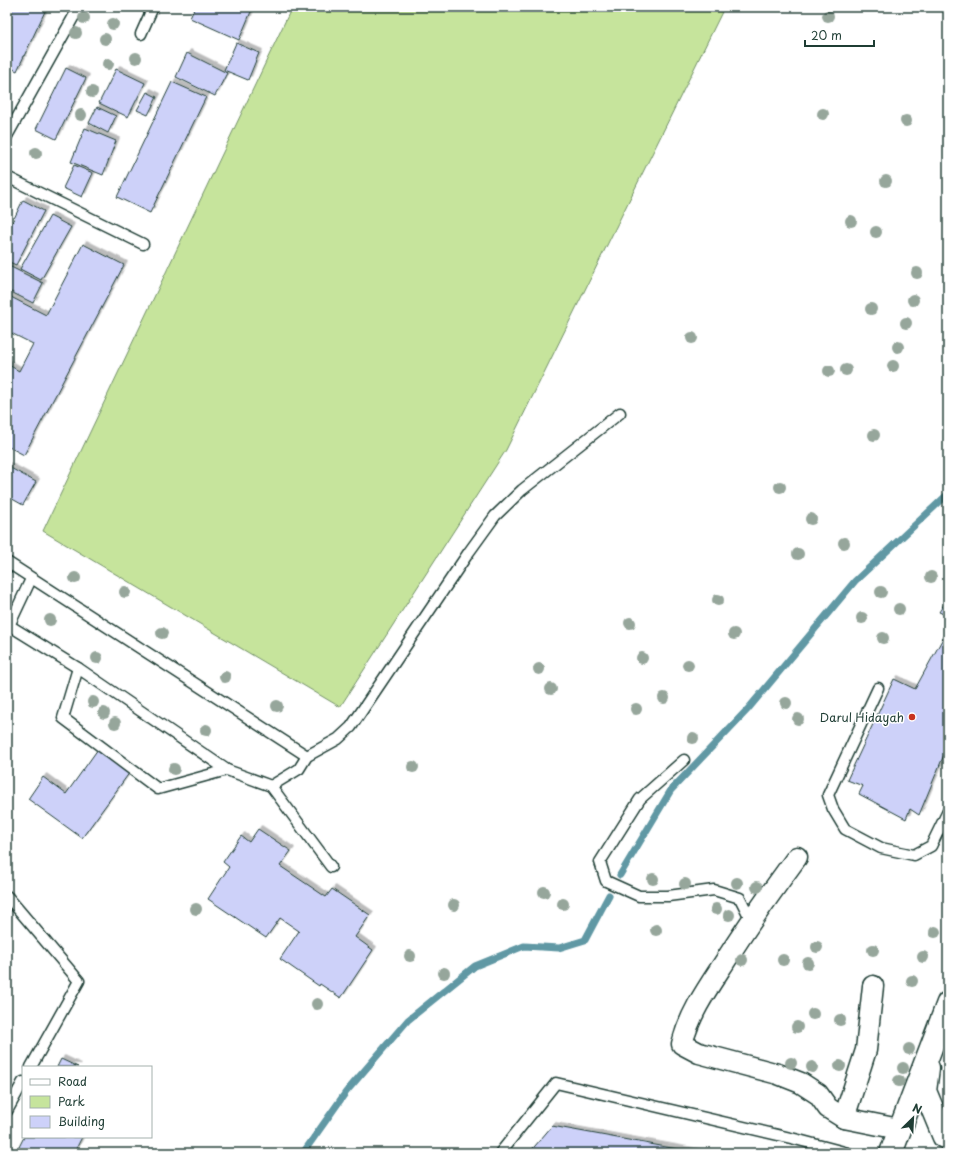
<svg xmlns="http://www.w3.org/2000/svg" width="955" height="1160" viewBox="0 0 955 1160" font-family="'Playpen Sans',sans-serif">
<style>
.green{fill:#c6e49c;stroke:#729068}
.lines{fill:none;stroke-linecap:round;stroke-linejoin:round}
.stream{stroke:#6098a4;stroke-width:7}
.building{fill:#cdd1f9;stroke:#1f3d34;filter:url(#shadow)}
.service-casing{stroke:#1f3d34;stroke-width:13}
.minor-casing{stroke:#1f3d34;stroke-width:23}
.primary-casing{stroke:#1f3d34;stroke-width:25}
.service{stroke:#fff;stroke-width:10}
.minor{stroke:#fff;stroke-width:20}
.primary{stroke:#fff;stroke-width:22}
.tree{fill:#96a69b}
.poi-dot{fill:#c8321e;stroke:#fff;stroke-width:1.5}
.labels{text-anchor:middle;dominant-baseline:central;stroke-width:3;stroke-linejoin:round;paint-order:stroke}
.poi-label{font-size:12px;fill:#1f3d34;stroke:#fff;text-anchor:end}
</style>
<defs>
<filter id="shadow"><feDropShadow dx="3.5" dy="-3.5" stdDeviation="0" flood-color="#0004"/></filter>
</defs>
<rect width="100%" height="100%" fill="#fff"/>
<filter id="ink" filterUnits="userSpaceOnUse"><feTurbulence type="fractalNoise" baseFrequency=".025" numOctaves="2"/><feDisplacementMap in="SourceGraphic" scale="8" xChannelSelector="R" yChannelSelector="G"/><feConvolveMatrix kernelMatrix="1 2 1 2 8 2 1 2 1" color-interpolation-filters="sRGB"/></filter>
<g filter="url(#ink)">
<!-- green -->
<path class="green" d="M292,7H711L722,12L506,450L340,707L43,531Z"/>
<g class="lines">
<!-- stream -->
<g class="stream">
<path d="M620,875L671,790L748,709L855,581L948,494"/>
<path d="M303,1153L346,1092L408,1020L475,966L524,946L559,948L585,940L609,895"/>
</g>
</g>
<!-- building -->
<g class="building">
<path d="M7,7H47L17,71L7,66Z"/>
<path d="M195,7H253L239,40L190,18Z"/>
<path d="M236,43L259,53L248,80L224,70Z"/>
<path d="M187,53L227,73L215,96L176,77Z"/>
<path d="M66,68L86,78L56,139L36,129Z"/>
<path d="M116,69L145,83L128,117L99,103Z"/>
<path d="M172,82L206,97L150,213L117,197Z"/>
<path d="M147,92L157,97L148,115L137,110Z"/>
<path d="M97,107L116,116L108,133L89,123Z"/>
<path d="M85,128L116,141L103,175L71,162Z"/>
<path d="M74,165L93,173L82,197L63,188Z"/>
<path d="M23,200L44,211L16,265L7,261V233Z"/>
<path d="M50,216L71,227L41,280L20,269Z"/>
<path d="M83,244L124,265L24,455L7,446V364L19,371L33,344L7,331V295L46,315Z"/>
<path d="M7,265L43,283L33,303L7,290Z"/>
<path d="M7,466L36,482L23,505L7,496Z"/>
<path d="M948,598V616L939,612Z"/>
<path d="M948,629V745L919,815L910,809L906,819L859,794L863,786L847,780L894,679L915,689Z"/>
<path d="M98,749L130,772L82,838L28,799L43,777L66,794Z"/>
<path d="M258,829L291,851L280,866L326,897L332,889L370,915L355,937L373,950L341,998L320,984L319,986L280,959L299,931L280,918L266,938L208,899L229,867L223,862L241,836L249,842Z"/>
<path d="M61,1059L78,1067H57Z"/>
<path d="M552,1126L699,1153H529Z"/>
<path d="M24,1137H82L74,1153H16Z"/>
</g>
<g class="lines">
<!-- service casing -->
<g class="service-casing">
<g id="service">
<path d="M141,34L153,7"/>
<path d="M7,136L79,7"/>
<path d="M7,177L143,244"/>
<path d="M7,562L307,756"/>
<path d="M7,624L78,668L227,770L271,786L331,867"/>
<path d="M7,630L31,579"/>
<path d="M78,668L63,718L158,789L227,770"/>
<path d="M878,688L828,795L833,809L845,829L881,848L914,855L931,846L948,811"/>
<path d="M684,760L640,799L600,862L606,881L639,896H668L714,890L740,898L751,920"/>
<path d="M271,786L299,769L307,756L338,739L351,727L469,552L495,516L522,490L620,413"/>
<path d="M7,896L79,981L31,1067"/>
<path d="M7,1111L23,1082"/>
<path d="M500,1153L556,1083L795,1139L848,1153"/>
</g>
</g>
<!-- minor casing -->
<g class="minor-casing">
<g id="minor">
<path d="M797,857C772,891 747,926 724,963C707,989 690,1013 682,1044L699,1053L778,1074L801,1083L818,1094L828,1108L844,1118L899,1129"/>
<path d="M844,1118L866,1050L873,986"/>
</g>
</g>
<!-- primary casing -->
<g class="primary-casing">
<g id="primary">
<path d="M928,1068L925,1091L944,1137"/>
<path d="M891,1153L948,1003"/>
</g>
</g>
<!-- service -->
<use href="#service" class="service"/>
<!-- minor -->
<use href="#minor" class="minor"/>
<!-- primary -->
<use href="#primary" class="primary"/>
</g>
<!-- trees -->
<g class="tree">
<circle cx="828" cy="16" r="6"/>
<circle cx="84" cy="18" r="6"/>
<circle cx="113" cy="24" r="6"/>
<circle cx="76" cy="33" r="6"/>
<circle cx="105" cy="39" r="6"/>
<circle cx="136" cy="58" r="6"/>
<circle cx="108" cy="64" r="6"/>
<circle cx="92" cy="92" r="6"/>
<circle cx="823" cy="114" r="6"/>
<circle cx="81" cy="115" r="6"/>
<circle cx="906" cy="121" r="6"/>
<circle cx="36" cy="153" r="6"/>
<circle cx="886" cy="181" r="6"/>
<circle cx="851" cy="221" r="6"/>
<circle cx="876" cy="232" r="6"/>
<circle cx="917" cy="273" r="6"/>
<circle cx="913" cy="300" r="6"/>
<circle cx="871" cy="309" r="6"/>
<circle cx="906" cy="323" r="6"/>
<circle cx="692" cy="338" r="6"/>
<circle cx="898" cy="347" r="6"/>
<circle cx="893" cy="366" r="6"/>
<circle cx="846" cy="370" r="6"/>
<circle cx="829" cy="371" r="6"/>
<circle cx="874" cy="435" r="6"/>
<circle cx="780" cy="487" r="6"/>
<circle cx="811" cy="519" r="6"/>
<circle cx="844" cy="543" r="6"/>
<circle cx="798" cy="554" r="6"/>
<circle cx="931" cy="577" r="6"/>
<circle cx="75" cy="578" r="6"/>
<circle cx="125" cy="592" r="6"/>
<circle cx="881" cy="592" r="6"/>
<circle cx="718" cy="600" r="6"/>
<circle cx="899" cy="609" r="6"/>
<circle cx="862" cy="618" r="6"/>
<circle cx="50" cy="620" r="6"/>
<circle cx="630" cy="623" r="6"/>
<circle cx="162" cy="633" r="6"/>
<circle cx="734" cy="634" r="6"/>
<circle cx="883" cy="638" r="6"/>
<circle cx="97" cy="658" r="6"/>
<circle cx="642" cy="658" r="6"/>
<circle cx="688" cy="665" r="6"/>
<circle cx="539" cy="669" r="6"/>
<circle cx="225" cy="677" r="6"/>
<circle cx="551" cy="689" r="6"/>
<circle cx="664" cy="698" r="6"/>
<circle cx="93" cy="702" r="6"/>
<circle cx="786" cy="703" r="6"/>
<circle cx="277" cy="706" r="6"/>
<circle cx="636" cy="709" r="6"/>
<circle cx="104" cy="713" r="6"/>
<circle cx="798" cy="719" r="6"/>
<circle cx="115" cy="723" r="6"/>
<circle cx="206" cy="730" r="6"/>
<circle cx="693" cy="738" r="6"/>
<circle cx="413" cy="767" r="6"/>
<circle cx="174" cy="769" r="6"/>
<circle cx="653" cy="879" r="6"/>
<circle cx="737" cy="883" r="6"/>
<circle cx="685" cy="884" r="6"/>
<circle cx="757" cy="887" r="6"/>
<circle cx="544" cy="892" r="6"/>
<circle cx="563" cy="904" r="6"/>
<circle cx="454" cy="905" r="6"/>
<circle cx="196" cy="909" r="6"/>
<circle cx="716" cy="909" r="6"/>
<circle cx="729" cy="915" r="6"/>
<circle cx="656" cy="930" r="6"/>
<circle cx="935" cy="932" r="6"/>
<circle cx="817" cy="947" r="6"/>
<circle cx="873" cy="950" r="6"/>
<circle cx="410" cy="956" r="6"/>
<circle cx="923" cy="957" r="6"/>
<circle cx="742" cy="960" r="6"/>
<circle cx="783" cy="960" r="6"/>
<circle cx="808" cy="963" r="6"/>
<circle cx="444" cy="973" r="6"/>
<circle cx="912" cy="981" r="6"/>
<circle cx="317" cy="1004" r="6"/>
<circle cx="813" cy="1014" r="6"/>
<circle cx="840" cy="1020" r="6"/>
<circle cx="797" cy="1027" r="6"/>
<circle cx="909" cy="1049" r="6"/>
<circle cx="791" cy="1063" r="6"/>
<circle cx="840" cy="1066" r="6"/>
<circle cx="812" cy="1067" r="6"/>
<circle cx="903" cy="1068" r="6"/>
<circle cx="899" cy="1081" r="6"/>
</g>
</g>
<!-- markers -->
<circle class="poi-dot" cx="912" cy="717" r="4"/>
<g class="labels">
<!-- poi labels -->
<g class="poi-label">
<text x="904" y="717">Darul Hidayah</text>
</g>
</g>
<!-- margin -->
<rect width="955" height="1160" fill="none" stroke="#fff" stroke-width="24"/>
<rect x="12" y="12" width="931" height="1136" fill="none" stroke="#1f3d34" stroke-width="1.5" filter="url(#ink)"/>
<!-- legend -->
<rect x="22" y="1066" width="130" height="72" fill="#ffffff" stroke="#a5b1ae"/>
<rect x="30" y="1079" width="20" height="6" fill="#ffffff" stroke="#a5b1ae"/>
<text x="58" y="1086" font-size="12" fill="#1f3d34">Road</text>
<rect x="30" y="1096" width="20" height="12" fill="#c6e49c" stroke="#a5b1ae"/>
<text x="58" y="1106" font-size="12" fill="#1f3d34">Park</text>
<rect x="30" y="1116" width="20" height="12" fill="#cdd1f9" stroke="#a5b1ae"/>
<text x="58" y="1126" font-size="12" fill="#1f3d34">Building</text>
<!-- north arrow -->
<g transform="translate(913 1118) rotate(24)" stroke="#ffffff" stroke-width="3" paint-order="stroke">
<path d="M0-3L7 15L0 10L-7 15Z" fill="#1f3d34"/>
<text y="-6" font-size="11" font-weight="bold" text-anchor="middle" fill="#1f3d34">N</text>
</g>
<!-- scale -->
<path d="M805 40v6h69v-6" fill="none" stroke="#1f3d34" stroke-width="2"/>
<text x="811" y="40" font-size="12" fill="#1f3d34" stroke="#ffffff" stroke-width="3" paint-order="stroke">20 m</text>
</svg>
